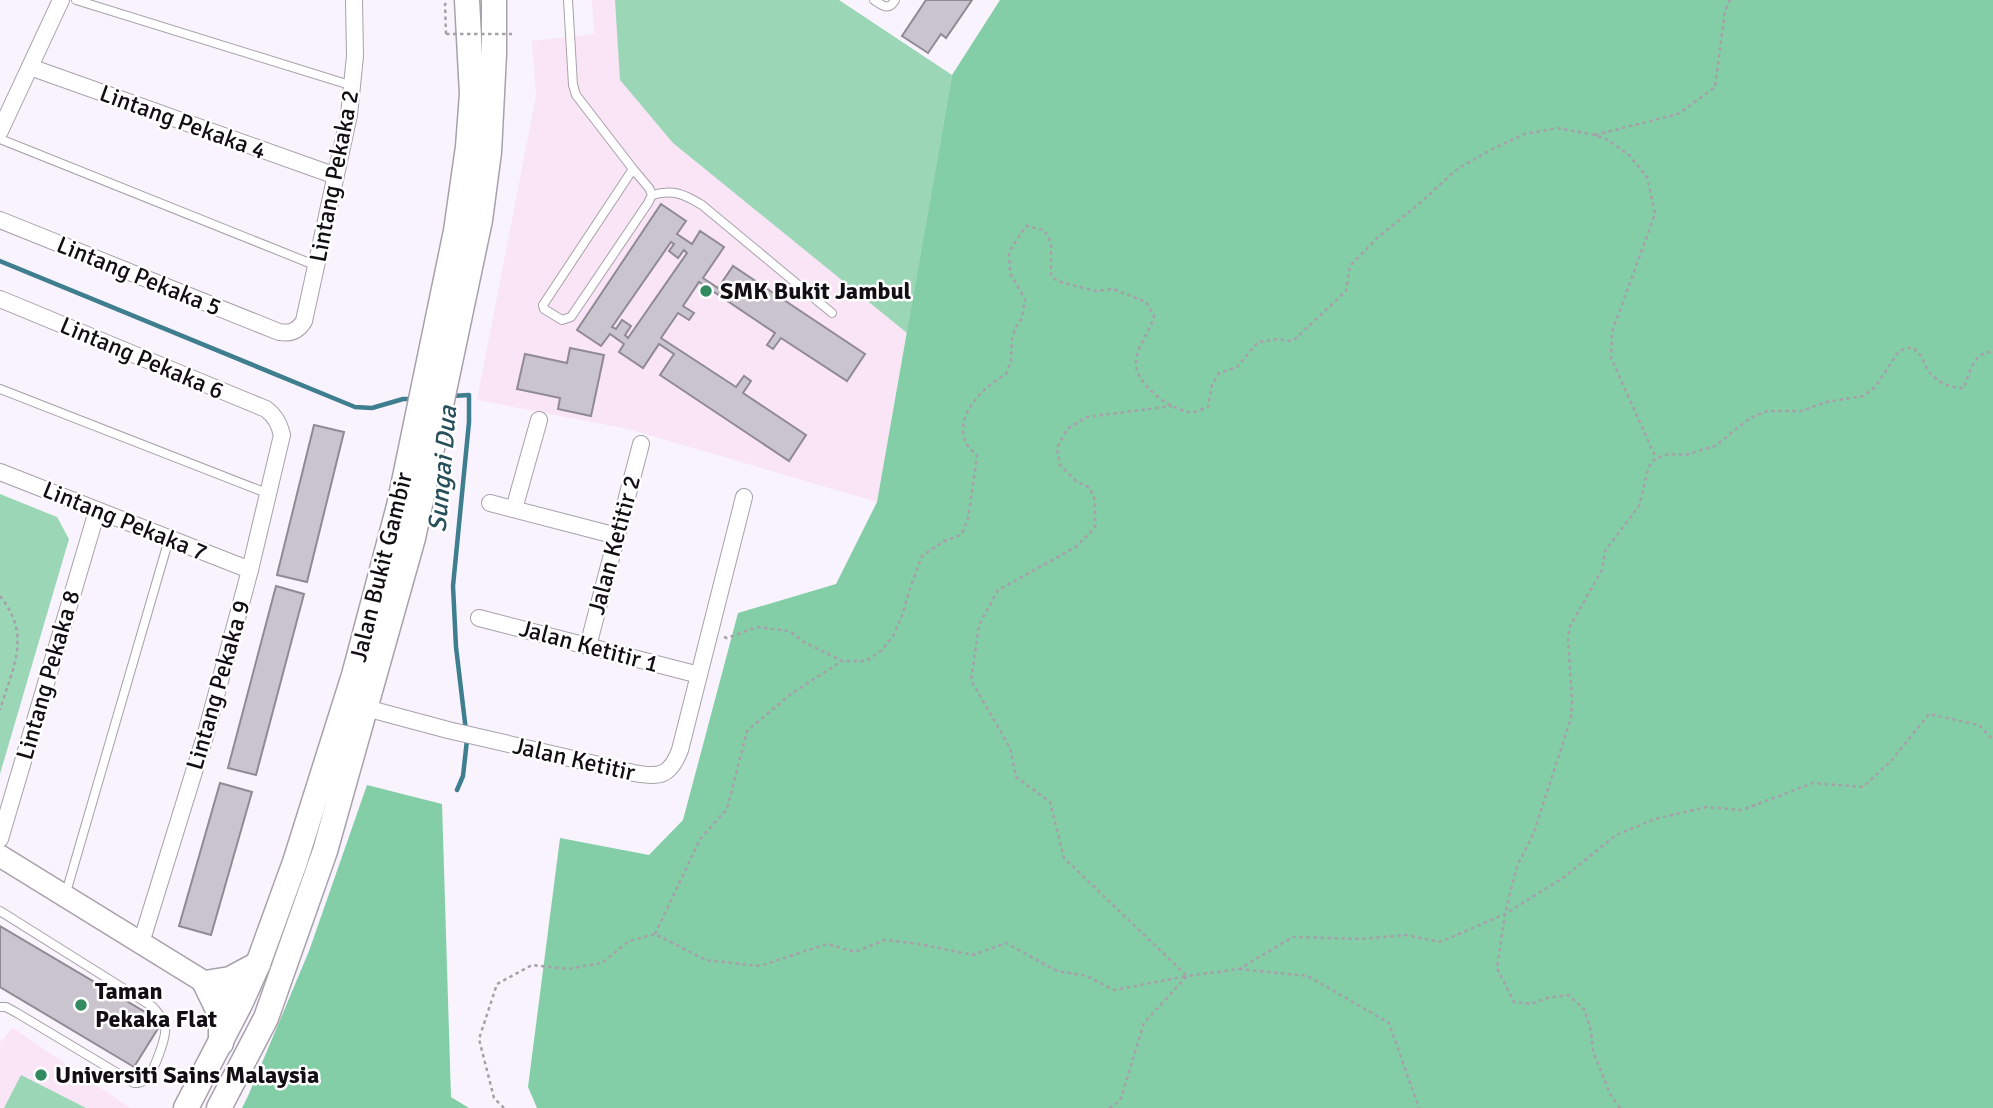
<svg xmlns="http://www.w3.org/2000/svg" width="1993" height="1108" viewBox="0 0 1993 1108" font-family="Signika,sans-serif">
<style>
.education{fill:#f9e5f5}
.green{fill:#9bd7b6}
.forest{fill:#84cea7}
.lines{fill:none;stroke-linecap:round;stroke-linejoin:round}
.stream{stroke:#3e7e8f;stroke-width:4.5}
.building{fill:#cac4cf;stroke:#8f8a94;stroke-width:2;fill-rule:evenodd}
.lane-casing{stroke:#a7a1ab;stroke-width:10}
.street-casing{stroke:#a7a1ab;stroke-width:18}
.secondary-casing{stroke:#a7a1ab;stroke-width:24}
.primary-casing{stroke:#a7a1ab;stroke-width:27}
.path{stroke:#a5a0a9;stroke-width:2.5;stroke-dasharray:3.5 3.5;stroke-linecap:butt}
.lane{stroke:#fff;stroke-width:8}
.street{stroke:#fff;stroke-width:16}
.secondary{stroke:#fff;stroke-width:21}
.primary{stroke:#fff;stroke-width:24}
.path-bridge{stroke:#a5a0a9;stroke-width:2.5;stroke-dasharray:3.5 3.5;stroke-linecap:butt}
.poi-dot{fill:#328a5f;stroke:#fff;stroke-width:2.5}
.labels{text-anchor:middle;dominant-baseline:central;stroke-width:5;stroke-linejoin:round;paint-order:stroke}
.street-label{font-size:24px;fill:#110f13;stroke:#fff}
.poi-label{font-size:24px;font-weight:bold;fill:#110f13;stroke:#fff;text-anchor:start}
.water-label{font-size:26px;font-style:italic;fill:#264f5a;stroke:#fff}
</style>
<rect width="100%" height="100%" fill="#f9f3fe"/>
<!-- education -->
<g class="education">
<path d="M592,0H839L952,75L877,502L628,429L477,400L536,96L532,41L594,34Z"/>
<path d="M13,1028L130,1108H0V1042Z"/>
</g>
<!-- green -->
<g class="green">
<path d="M615,0H839L952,75L907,333L673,143L620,80Z"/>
<path d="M0,494L57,517L69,539L0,774Z"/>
<path d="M21,1075L86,1108H4Z"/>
</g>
<!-- forest -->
<g class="forest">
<path d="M1000,0H1993V1108H537L528,1087L560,838L649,855L683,820L738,613L836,584L877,502L952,75Z"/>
<path d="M367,785L442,804L451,1097L469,1108H242L248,1096L309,951Z"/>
</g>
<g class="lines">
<!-- stream -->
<g class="stream">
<path d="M0,261L355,407L372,408L403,399H412"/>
<path d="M452,396L469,395V422L453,586L456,647L466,731"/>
<path d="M457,790L463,776L467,740"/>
</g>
</g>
<!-- building -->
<g class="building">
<path d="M926,0H972L946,38L941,34L928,53L902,36Z"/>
<path d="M661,204L686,221L677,234L692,244L700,231L724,247L703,278L718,288L733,266L865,354L847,381L781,338L773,349L767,345L775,333L699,282L683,306L694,313L689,320L678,313L661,338L736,387L744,376L751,381L743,393L806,435L789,461L660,375L674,354L659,344L643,368L619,352L624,344L610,334L601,346L577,330ZM671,242L674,244L669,251L678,258L684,250L687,253L628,338L625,335L631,326L622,320L616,329L612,327Z"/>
<path d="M570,348L604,355L591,416L558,409L560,398L517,389L525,354L567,363Z"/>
<path d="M314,425L344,432L307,582L277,575Z"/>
<path d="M276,586L304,594L256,775L228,768Z"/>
<path d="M220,783L252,792L211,935L179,926Z"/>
<path d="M0,926L162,1022L134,1067L0,987Z"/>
</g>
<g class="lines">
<!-- lane casing -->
<g class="lane-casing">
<g id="lane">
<path d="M76,0L353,86"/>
<path d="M568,0L573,85L576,95L633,169L543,305L544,309L562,320L571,317L648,203L652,195L649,188L633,169"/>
<path d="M874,0C883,6 889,11 895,0"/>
<path d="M0,139L317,266"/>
<path d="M652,195C673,189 684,194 702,205L832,313"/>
<path d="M0,389L269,494"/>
<path d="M65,896L169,539"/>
<path d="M0,911L153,1007C158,1013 164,1019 165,1027C167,1036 153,1075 145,1080C141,1083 139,1083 134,1083L17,1013L6,1007H0"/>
</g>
</g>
<!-- street casing -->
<g class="street-casing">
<g id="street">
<path d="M30,67L336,176"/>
<path d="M0,131L61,0"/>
<path d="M0,220L279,332C290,334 298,331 304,321L349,115L355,56L354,0"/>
<path d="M0,299L266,409C275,416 279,423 282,435L250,570L206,733L141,943"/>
<path d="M0,472L250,570"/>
<path d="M490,503L617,536"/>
<path d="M514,509L539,420"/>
<path d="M479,618L699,675"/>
<path d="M588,646L641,444"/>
<path d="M366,708L448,730L634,773C660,778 670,776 680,750L744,497"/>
<path d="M0,839L97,511"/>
</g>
</g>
<!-- secondary casing -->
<g class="secondary-casing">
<path id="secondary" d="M0,856L240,1004"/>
</g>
<!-- primary casing -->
<g class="primary-casing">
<g id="primary">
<path d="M221,1043V1016L205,983L230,979L258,964"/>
<path d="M186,1108L240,1004L258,964L295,862L354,675L399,506L456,231L468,147L472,94L467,0"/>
<path d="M219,1108L266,1018L325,851L413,538L480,220L489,152L494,54V0"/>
</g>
</g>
<!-- path -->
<g class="path">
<path d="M446,34L445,4H447"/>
<path d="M1595,135L1678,114L1715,87L1725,11L1730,0"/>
<path d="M0,596C32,636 13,666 0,710"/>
<path d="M724,637L727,638L757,627L789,631L804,642L842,661H866L882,650L893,636L902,616L909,591L922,556L944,541L961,535L968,519L977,456C974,452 968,447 966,443C953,416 984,386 1006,374L1011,361L1012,339L1016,327L1022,318L1025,299L1010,273L1009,252L1026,226L1044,230L1051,242V275L1057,281L1095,291L1113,289L1146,302L1154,316C1150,332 1138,344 1136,361C1133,383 1172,412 1192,412C1196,412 1203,409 1208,407L1212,385L1219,373L1237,367L1258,342L1278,339L1289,341L1295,339L1346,291L1350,266L1377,238L1420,203L1456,170L1494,148L1525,134L1557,128L1595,135L1608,140L1629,155L1647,177L1655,214L1612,332L1611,358L1656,458"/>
<path d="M655,934L700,839L727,809L747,731L792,693L842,661"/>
<path d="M1239,969L1308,976L1389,1023L1419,1108"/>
<path d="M504,1108L494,1098L479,1039L497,984L532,965L568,969L602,963L629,941L655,934L706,960L760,966L827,944L855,952L885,940L919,944L973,955L1006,943L1057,971L1087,976L1114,990L1187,976L1064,858L1050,802L1016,777L1010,748L971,680L979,625L998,590L1076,547L1095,527V501L1090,488L1076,481L1060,465L1057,448L1067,429L1087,417L1172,406"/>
<path d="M1109,1108L1120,1101L1144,1023L1187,976L1239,969L1293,937L1361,939L1406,935L1440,942L1505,914L1563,878L1616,835L1655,819L1706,807L1742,810L1813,783L1863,787L1890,762L1929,714L1979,725L1993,740"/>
<path d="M1620,1108L1610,1094L1593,1051L1591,1031L1584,1009L1568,995L1547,998L1531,1004L1514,1002L1497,968L1505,914L1517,866L1533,835L1571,718L1572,700L1568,639L1570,626L1602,570L1605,551L1639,506L1649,466L1656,458L1669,454L1685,455L1715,446L1750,418L1767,411H1801L1826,402L1863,396L1875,387L1899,351L1911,347C1925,355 1922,365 1932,375C1941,384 1952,388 1964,388C1969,373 1974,351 1993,352"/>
</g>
<!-- lane -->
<use href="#lane" class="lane"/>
<!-- street -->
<use href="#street" class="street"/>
<!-- secondary -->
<use href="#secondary" class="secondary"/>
<!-- primary -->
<use href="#primary" class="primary"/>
<!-- path-bridge -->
<path class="path-bridge" d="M446,34H512"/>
</g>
<!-- markers -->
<g class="poi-dot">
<circle cx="706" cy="291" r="7"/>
<circle cx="81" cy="1005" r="7"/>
<circle cx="41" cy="1075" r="7"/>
</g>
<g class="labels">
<!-- street labels -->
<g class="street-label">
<text transform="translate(183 122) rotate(20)">Lintang Pekaka 4</text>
<text transform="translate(334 176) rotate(-79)">Lintang Pekaka 2</text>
<text transform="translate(139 276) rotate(22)">Lintang Pekaka 5</text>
<text transform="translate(142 358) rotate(23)">Lintang Pekaka 6</text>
<text transform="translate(125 521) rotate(22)">Lintang Pekaka 7</text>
<text transform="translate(614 545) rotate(-75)">Jalan Ketitir 2</text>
<text transform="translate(381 567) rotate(-76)">Jalan Bukit Gambir</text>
<text transform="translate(589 646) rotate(15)">Jalan Ketitir 1</text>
<text transform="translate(48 675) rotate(-74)">Lintang Pekaka 8</text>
<text transform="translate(218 685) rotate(-74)">Lintang Pekaka 9</text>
<text transform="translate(574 759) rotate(13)">Jalan Ketitir</text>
</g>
<!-- poi labels -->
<g class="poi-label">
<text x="720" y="291">SMK Bukit Jambul</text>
<text x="95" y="991">Taman<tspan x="95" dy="28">Pekaka Flat</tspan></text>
<text x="55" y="1075">Universiti Sains Malaysia</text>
</g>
<!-- water labels -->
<g class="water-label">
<text transform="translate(443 469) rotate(-85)">Sungai Dua</text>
</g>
</g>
</svg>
